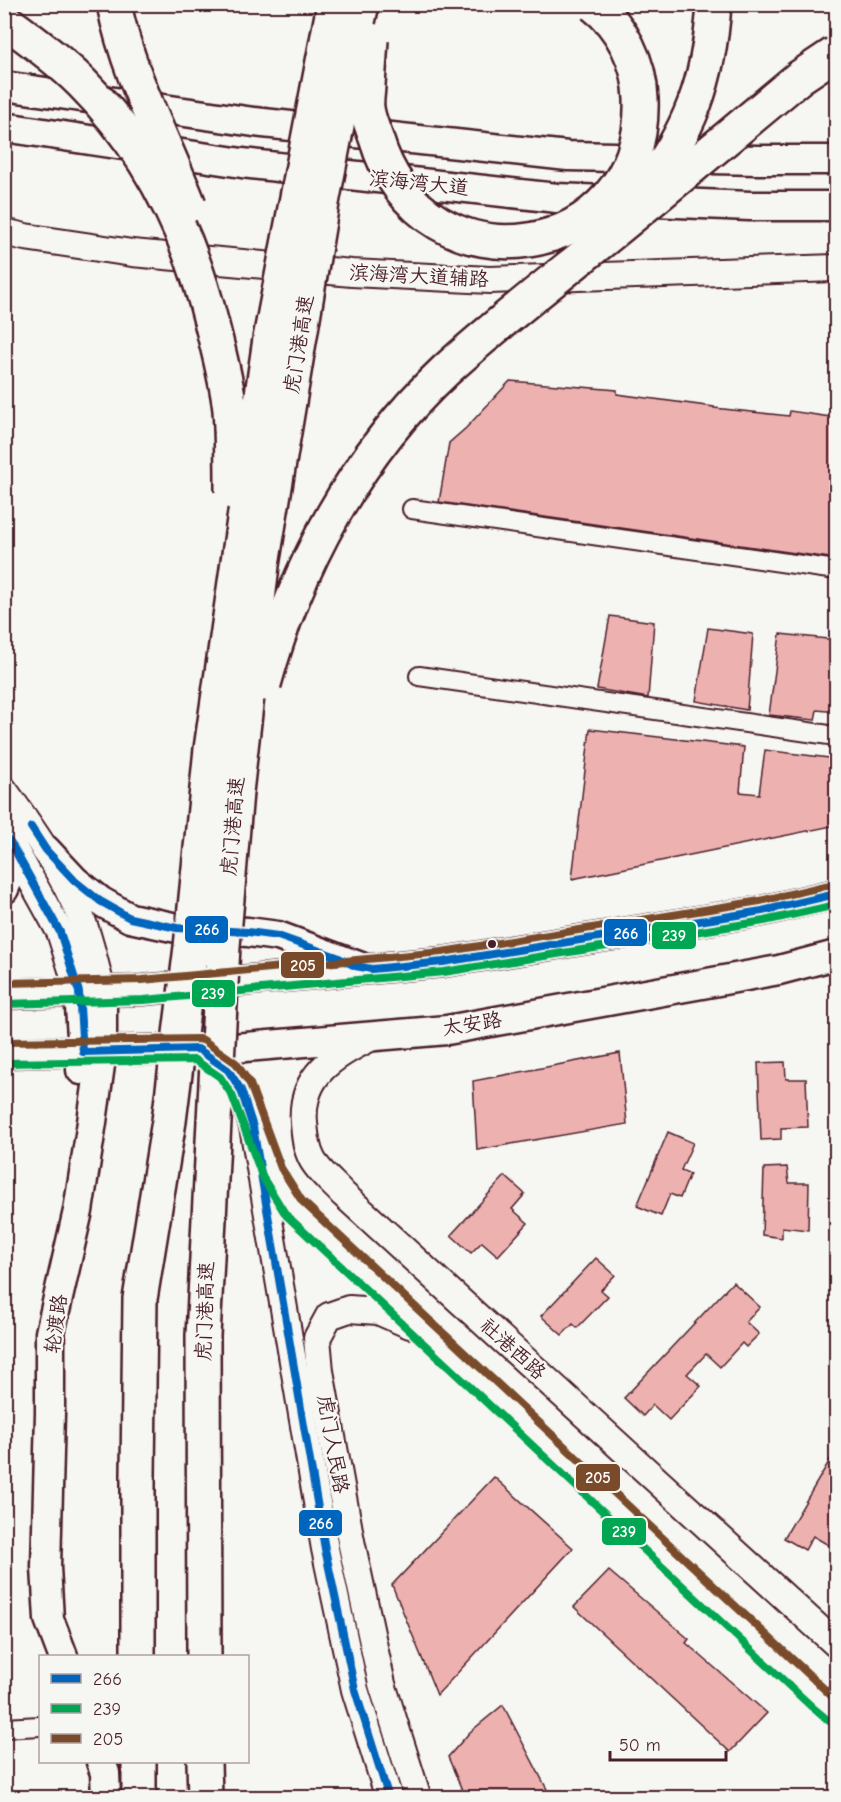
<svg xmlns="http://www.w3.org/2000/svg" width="841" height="1802" viewBox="0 0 841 1802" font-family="'Comic Neue','LXGW WenKai TC',sans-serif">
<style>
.building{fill:#edb2af;stroke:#4a1f2b;stroke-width:1.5}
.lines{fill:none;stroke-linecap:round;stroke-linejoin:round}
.street-casing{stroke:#4a1f2b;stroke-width:22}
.secondary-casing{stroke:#4a1f2b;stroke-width:30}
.primary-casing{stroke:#4a1f2b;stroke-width:33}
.highway-casing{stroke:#4a1f2b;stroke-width:38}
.street{stroke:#f6f6f2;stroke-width:18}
.secondary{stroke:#f6f6f2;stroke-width:26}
.primary{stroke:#f6f6f2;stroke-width:28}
.highway{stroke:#f6f6f2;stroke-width:33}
.highway-bridge-casing{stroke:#4a1f2b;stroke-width:38;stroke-linecap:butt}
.highway-bridge{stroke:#f6f6f2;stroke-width:33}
.bus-1-casing{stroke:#f6f6f2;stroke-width:12}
.bus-2-casing{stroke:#f6f6f2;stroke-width:12}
.bus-3-casing{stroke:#f6f6f2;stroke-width:12}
.bus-1{stroke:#0065bd;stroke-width:8}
.bus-2{stroke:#00a651;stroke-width:8}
.bus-3{stroke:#7a4b2a;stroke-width:8}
.bus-dot{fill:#4a1f2b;stroke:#f6f6f2;stroke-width:2}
.labels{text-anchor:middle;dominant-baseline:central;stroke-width:4.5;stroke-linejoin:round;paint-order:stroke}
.street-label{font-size:20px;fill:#4a1f2b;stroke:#f6f6f2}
.line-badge{stroke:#f6f6f2;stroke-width:2}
.badge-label{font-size:16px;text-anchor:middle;font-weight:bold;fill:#fff}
</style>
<rect width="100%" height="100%" fill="#f6f6f2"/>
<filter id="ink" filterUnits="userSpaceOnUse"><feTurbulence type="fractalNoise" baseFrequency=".0167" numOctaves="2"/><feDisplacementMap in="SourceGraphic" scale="12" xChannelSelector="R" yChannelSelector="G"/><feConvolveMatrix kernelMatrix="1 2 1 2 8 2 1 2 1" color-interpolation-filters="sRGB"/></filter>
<g filter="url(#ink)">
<!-- building -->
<g class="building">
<path d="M510,381L617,390V394L714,407V408L789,416L790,411L837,418V559L439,502L449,443L466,428Z"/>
<path d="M610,616L654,622L648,698L597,689Z"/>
<path d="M708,628L753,634L747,710L696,701Z"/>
<path d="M780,634L837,640V712L817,710L815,720L769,715Z"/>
<path d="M590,729L744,747L740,792L759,794L765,750L837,759V825L572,879Z"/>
<path d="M620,1053L627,1124L477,1150L473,1081Z"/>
<path d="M785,1062L786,1079H806L808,1127L781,1128V1139L761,1140L758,1063Z"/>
<path d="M668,1132L693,1143L681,1170L690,1174L680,1198L670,1194L661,1216L637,1206Z"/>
<path d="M787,1167L789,1183H809L808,1230L782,1227V1238L762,1235L764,1168Z"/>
<path d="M505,1176L525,1194L512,1209L528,1223L498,1256L482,1242L471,1253L451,1235Z"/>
<path d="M596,1258L615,1275L601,1290L608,1296L577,1328L573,1324L562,1335L541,1316Z"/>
<path d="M733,1282L760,1307L746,1322L759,1334L746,1347L742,1343L720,1367L706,1354L687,1374L701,1386L669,1420L653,1405L643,1416L624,1398Z"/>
<path d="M837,1448V1536L830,1546L813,1536L805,1550L784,1538Z"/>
<path d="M494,1477L573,1548L437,1695L392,1585Z"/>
<path d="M609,1571L689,1639L686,1643L767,1713L730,1752L574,1607Z"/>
<path d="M503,1705L551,1797H465L448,1757L470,1732Z"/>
</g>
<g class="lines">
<!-- street casing -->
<g class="street-casing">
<g id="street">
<path d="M412,509L836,570"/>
<path d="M419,676L836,736"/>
<path d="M4,1728L40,1726"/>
</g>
</g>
<!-- secondary casing -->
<g class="secondary-casing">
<g id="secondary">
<path d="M4,232L25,237L132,253L352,273L490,280L836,268"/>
<path d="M4,790C34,831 63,873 82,920C91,943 96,968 102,991"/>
<path d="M4,834L13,847L60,932L79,992"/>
<path d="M370,1038C333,1056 300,1076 304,1123C305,1135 306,1148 312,1159C318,1171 334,1184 343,1194L836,1644"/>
<path d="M207,1055L228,1070L241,1090L253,1127L325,1549L355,1690L389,1798"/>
<path d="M253,1127L272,1173L294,1208L819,1699L836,1713"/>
<path d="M410,1325L378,1311L349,1309L329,1316L317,1338L320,1371L351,1541L382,1684L418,1798"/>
</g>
</g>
<!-- primary casing -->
<g class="primary-casing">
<g id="primary">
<path d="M4,86L254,122L568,156L758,160H836"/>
<path d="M4,127L242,163L557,198L750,206H836"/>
<path d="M46,850L75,881L100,901L130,918L177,928L248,932L278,936L361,967"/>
<path d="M4,889L9,877L13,847"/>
<path d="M79,992L83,1052L81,1070"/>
<path d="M4,994L143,990L443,962L762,911L836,894"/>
<path d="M4,1053L234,1048L447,1030L779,970L836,955"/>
<path d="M63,1656L49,1619L46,1567L50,1413V1333L78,1211L92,1122L102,1051V991"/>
<path d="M101,1762L105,1773L106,1798"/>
</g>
</g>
<!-- highway casing -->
<g class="highway-casing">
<g id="highway">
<path d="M138,1476V1656"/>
<path d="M139,1762V1798"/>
<path d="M204,1762L205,1798"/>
</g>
</g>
<!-- street -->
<use href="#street" class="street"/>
<!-- secondary -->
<use href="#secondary" class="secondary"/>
<!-- primary -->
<use href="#primary" class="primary"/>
<!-- highway -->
<use href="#highway" class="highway"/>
<!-- highway-bridge casing -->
<g class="highway-bridge-casing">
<g id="highway-bridge">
<path d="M114,4C128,75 163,138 189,205"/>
<path d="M4,20C32,40 59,60 82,83C149,150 190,235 212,325C219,353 227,382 230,410C232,437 232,465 232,492"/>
<path d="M371,40C370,55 369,70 368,85C368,92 366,101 367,108C368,118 373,129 376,138C424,299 647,262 641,99C640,63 622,26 593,4"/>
<path d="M643,192C690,132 709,81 714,4"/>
<path d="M264,684C296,567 356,454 446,370C494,326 546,286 597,245C665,190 733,133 800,77L836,53"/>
<path d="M138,1476L140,1299L169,1121L191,947L211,749L270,339L334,4"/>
<path d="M204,1656L203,1336L223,946L236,792L262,565L322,203L351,53L362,4"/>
</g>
</g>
<!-- highway-bridge -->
<use href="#highway-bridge" class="highway-bridge"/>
<!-- bus-1 casing -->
<g class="bus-1-casing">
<g id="bus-1">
<path d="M31,827L46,850L75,881L100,901L130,918L177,928L248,932L278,936L337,957L355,966L372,969L443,962L762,911L836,894"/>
<path d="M4,835L13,847L60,932L79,992L83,1052L198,1049L228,1070L241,1090L253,1127L325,1549L355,1690L389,1798"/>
</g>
</g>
<!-- bus-2 casing -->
<g class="bus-2-casing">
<g id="bus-2">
<path d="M4,1004L144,1000L444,972L764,921L836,905"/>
<path d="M4,1063L195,1060L220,1077L232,1095L263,1178L286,1215L812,1707L829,1721"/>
</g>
</g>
<!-- bus-3 casing -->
<g class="bus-3-casing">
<g id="bus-3">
<path d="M4,983L142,980L442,952L760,901L834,884"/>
<path d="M4,1042L198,1039L203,1040L236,1063L250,1084L281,1168L302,1201L836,1700"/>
</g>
</g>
<!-- bus-1 -->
<use href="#bus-1" class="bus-1"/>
<!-- bus-2 -->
<use href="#bus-2" class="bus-2"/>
<!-- bus-3 -->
<use href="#bus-3" class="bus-3"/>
</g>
</g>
<!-- markers -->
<circle class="bus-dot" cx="492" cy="944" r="5"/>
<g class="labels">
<!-- street labels -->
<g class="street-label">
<text transform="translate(419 183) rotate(6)">滨海湾大道</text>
<text transform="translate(419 276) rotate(3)">滨海湾大道辅路</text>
<text transform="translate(299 344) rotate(-81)">虎门港高速</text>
<text transform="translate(233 826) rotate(-85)">虎门港高速</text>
<text transform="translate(472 1024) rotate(-9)">太安路</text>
<text transform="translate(205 1311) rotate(-88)">虎门港高速</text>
<text transform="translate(56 1324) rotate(-82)">轮渡路</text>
<text transform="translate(513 1349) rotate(42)">社港西路</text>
<text transform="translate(333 1444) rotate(80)">虎门人民路</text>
</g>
</g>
<g class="line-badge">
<rect x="184" y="915" width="45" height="29" rx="6" fill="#0065bd"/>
<rect x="603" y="918" width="45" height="29" rx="6" fill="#0065bd"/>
<rect x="651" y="921" width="46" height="29" rx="6" fill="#00a651"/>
<rect x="280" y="951" width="45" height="28" rx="6" fill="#7a4b2a"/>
<rect x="191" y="979" width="45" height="29" rx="6" fill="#00a651"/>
<rect x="575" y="1463" width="46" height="29" rx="6" fill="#7a4b2a"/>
<rect x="298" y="1509" width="45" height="28" rx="6" fill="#0065bd"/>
<rect x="601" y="1517" width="46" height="29" rx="6" fill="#00a651"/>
</g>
<g class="badge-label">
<text x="207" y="935">266</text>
<text x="626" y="939">266</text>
<text x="674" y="941">239</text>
<text x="303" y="971">205</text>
<text x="213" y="999">239</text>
<text x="598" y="1483">205</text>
<text x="321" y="1529">266</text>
<text x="624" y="1537">239</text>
</g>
<!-- margin -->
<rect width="841" height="1802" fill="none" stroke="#f6f6f2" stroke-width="24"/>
<rect x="12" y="12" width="817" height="1778" fill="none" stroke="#4a1f2b" stroke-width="2" filter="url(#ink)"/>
<!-- legend -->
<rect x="39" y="1655" width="210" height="108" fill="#f6f6f2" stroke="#b1a0a2" stroke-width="1.5"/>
<rect x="51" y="1674" width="30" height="9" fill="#0065bd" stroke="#b1a0a2" stroke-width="1.5"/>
<text x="93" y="1685" font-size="18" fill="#4a1f2b">266</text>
<rect x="51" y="1704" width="30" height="9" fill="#00a651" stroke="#b1a0a2" stroke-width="1.5"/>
<text x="93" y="1715" font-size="18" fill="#4a1f2b">239</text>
<rect x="51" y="1734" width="30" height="9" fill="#7a4b2a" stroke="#b1a0a2" stroke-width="1.5"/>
<text x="93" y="1745" font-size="18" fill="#4a1f2b">205</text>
<!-- scale -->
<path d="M610 1751v9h116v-9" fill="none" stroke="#4a1f2b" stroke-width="3"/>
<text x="619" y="1751" font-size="18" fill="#4a1f2b" stroke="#f6f6f2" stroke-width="4.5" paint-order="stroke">50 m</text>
</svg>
